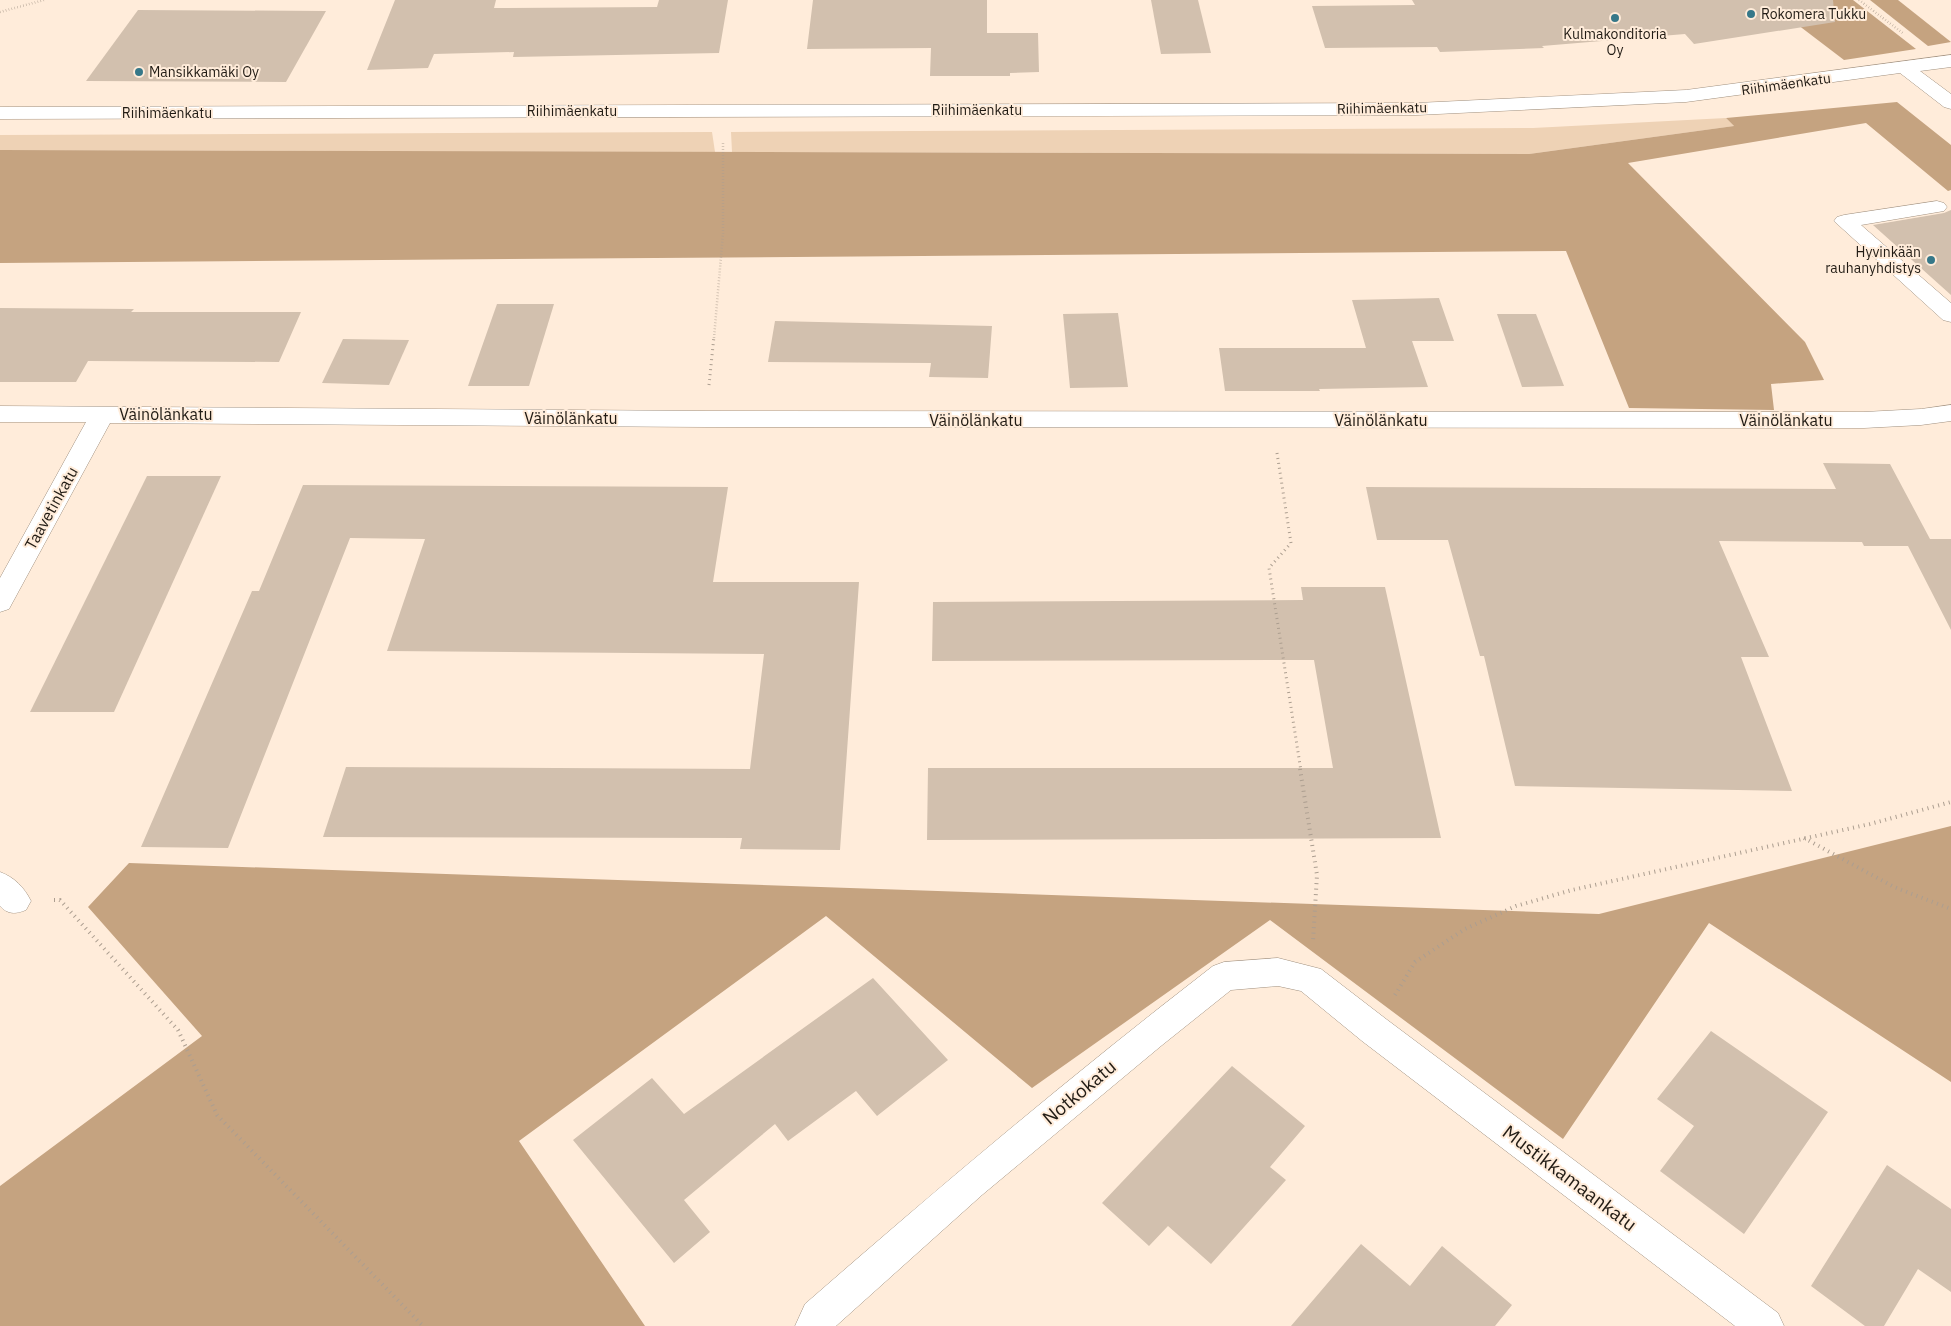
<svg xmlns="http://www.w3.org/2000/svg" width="1951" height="1326" viewBox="0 0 1951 1326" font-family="'IBM Plex Sans',sans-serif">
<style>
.green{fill:#eed2b5}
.forest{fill:#c5a380}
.building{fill:#d2c0ae}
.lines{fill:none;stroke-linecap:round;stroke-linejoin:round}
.minor-casing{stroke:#a0907f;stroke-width:1}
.path-far2{stroke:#ac9e90;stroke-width:2.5;stroke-dasharray:0.5 2.5;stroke-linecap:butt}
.path-far1{stroke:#ac9e90;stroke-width:3;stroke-dasharray:1 4;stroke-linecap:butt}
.path{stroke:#ac9e90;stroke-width:4;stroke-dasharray:1 4.5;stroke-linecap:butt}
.minor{fill:#fff;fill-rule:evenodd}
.poi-dot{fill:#367889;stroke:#ffecda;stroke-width:2}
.labels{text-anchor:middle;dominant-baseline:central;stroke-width:4;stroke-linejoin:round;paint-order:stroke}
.far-poi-label{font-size:14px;fill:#211b14;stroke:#ffecda;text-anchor:start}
.far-street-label{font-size:14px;fill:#211b14;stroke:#ffecda}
.street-label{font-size:16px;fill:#211b14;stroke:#ffecda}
.near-street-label{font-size:19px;fill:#211b14;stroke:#ffecda}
</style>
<rect width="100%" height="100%" fill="#ffecda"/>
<!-- green -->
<g class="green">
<path d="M1726,118L1734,126L1529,154L732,152L731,132L1533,128Z"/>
<path d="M712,132L715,152L0,150V135Z"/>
</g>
<!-- forest -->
<g class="forest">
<path d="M1765,0H1853L1916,49L1844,60Z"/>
<path d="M1870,0H1898L1951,42L1928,46Z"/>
<path d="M1897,102L1951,145V190L1948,191L1866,123L1628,163L1805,342L1824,380L1771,384L1774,410L1629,408L1566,251L0,263V150L1529,154L1734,126L1726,118Z"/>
<path d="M1951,826V1082L1709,923L1563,1139L1270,920L1032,1088L826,916L519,1141L645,1326H0V1186L202,1036L88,907L129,863L1599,914Z"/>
</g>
<!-- building -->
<g class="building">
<path d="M395,0H496L494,8L657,7L659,0H728L719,53L513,57L514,52L434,54L428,68L367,70Z"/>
<path d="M813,0H987V33H1038L1039,72L1010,73V76H930L931,48L807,49Z"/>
<path d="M1151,0H1198L1211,53L1161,54Z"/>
<path d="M1412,0H1833L1835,22L1694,44L1685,34L1542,46L1544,48L1440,52L1437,47L1325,48L1312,6L1415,5Z"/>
<path d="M138,10L326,11L286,82L86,81Z"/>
<path d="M1951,210V295L1873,225L1944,213Z"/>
<path d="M1439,298L1454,341H1412L1428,387L1319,389L1320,391H1225L1219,348H1366L1352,300Z"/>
<path d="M497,304H554L529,386H468Z"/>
<path d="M0,308L134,309L131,312H301L279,362L88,361L76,382H0Z"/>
<path d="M1118,313L1128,387L1070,388L1063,314Z"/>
<path d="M1497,314H1536L1564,386L1522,387Z"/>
<path d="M775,321L992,326L988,378L929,377L931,363L768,362Z"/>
<path d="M343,339L409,340L389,385L322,383Z"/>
<path d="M1823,463L1890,464L1930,539H1951V630L1908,546H1864L1862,542L1719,541L1769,657H1741L1792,791L1515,786L1484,656H1480L1448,540H1377L1366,487L1836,489Z"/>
<path d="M147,476H221L114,712H30Z"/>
<path d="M303,485L728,487L713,582H859L840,850L740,849L742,838L323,837L346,767L750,769L764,654L387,651L425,539L350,538L228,848L141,847L252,591H259Z"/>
<path d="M1301,587H1385L1441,838L927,840L928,768H1333L1314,660L932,661L933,602L1303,600Z"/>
<path d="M873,978L948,1060L877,1116L856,1091L788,1141L775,1124L684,1200L710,1232L674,1263L573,1140L652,1078L684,1114Z"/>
<path d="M1711,1031L1828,1112L1744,1234L1660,1171L1694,1126L1657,1099Z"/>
<path d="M1232,1066L1305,1126L1270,1167L1286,1180L1211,1264L1168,1226L1149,1246L1102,1203Z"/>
<path d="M1887,1165L1951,1209V1292L1918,1269L1884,1326H1865L1811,1286Z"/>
<path d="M1361,1244L1410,1286L1442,1246L1512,1305L1495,1326H1291Z"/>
</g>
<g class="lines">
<!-- minor casing -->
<g class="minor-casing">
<g id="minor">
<path d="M1951,55V67L1920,71L1951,94V109L1944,107L1900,73L1686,102L1417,115L0,119V107L1417,103L1686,90Z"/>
<path d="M1937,201L1944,203L1947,207L1944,211L1861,225L1951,303V322L1943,320L1834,221L1837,217L1844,215Z"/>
<path d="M1951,405V421L1921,425L1864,428L706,427L110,423L9,609L0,612V578L86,422H0V406L706,411L1864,412L1921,409Z"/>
<path d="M0,872C14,877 24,887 31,901L26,910C16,914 8,915 0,906Z"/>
<path d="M1278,958L1321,969L1386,1019L1778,1313L1784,1326H1735L1362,1041L1301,991L1278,986L1231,990L1161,1046L982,1195L836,1326H795L805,1304C938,1188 1073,1074 1213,966L1224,962Z"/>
</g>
</g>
<!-- path-far2 -->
<g class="path-far2">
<path d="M1859,0L1904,34"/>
<path d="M0,12L44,0"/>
<path d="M714,338L723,233V142"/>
</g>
<!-- path-far1 -->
<g class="path-far1">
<path d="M709,385L714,336"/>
<path d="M1277,453L1291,543L1269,568L1301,771"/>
</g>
<!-- path -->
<g class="path">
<path d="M1300,769L1317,875L1313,941"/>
<path d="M1804,838L1894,887L1951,909"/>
<path d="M54,900H60L178,1030L217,1115L423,1326"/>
<path d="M1395,995L1415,962L1465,929L1516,906L1572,890L1870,824L1951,802"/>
</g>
<!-- minor -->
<use href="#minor" class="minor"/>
</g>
<!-- markers -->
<g class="poi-dot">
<circle cx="1751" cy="14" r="5"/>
<circle cx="1615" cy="18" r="5"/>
<circle cx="139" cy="72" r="5"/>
<circle cx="1931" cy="260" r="5"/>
</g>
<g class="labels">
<!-- far-poi labels -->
<g class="far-poi-label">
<text x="1761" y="14">Rokomera Tukku</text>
<text x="1615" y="34" text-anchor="middle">Kulmakonditoria<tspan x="1615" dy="16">Oy</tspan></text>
<text x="149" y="72">Mansikkamäki Oy</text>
<text x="1921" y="252" text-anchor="end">Hyvinkään<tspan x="1921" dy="16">rauhanyhdistys</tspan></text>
</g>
<!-- far-street labels -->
<g class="far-street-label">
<text transform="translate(1786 84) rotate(-8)">Riihimäenkatu</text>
<text transform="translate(1382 108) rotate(-1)">Riihimäenkatu</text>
<text x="977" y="110">Riihimäenkatu</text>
<text x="572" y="111">Riihimäenkatu</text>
<text x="167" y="113">Riihimäenkatu</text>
</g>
<!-- street labels -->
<g class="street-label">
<text x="166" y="414">Väinölänkatu</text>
<text x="571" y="418">Väinölänkatu</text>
<text x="976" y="420">Väinölänkatu</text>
<text x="1381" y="420">Väinölänkatu</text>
<text x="1786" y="420">Väinölänkatu</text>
<text transform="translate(51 508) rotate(-61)">Taavetinkatu</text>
</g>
<!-- near-street labels -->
<g class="near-street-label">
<text transform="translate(1079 1092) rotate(-40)">Notkokatu</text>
<text transform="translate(1570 1178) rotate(37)">Mustikkamaankatu</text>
</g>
</g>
</svg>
